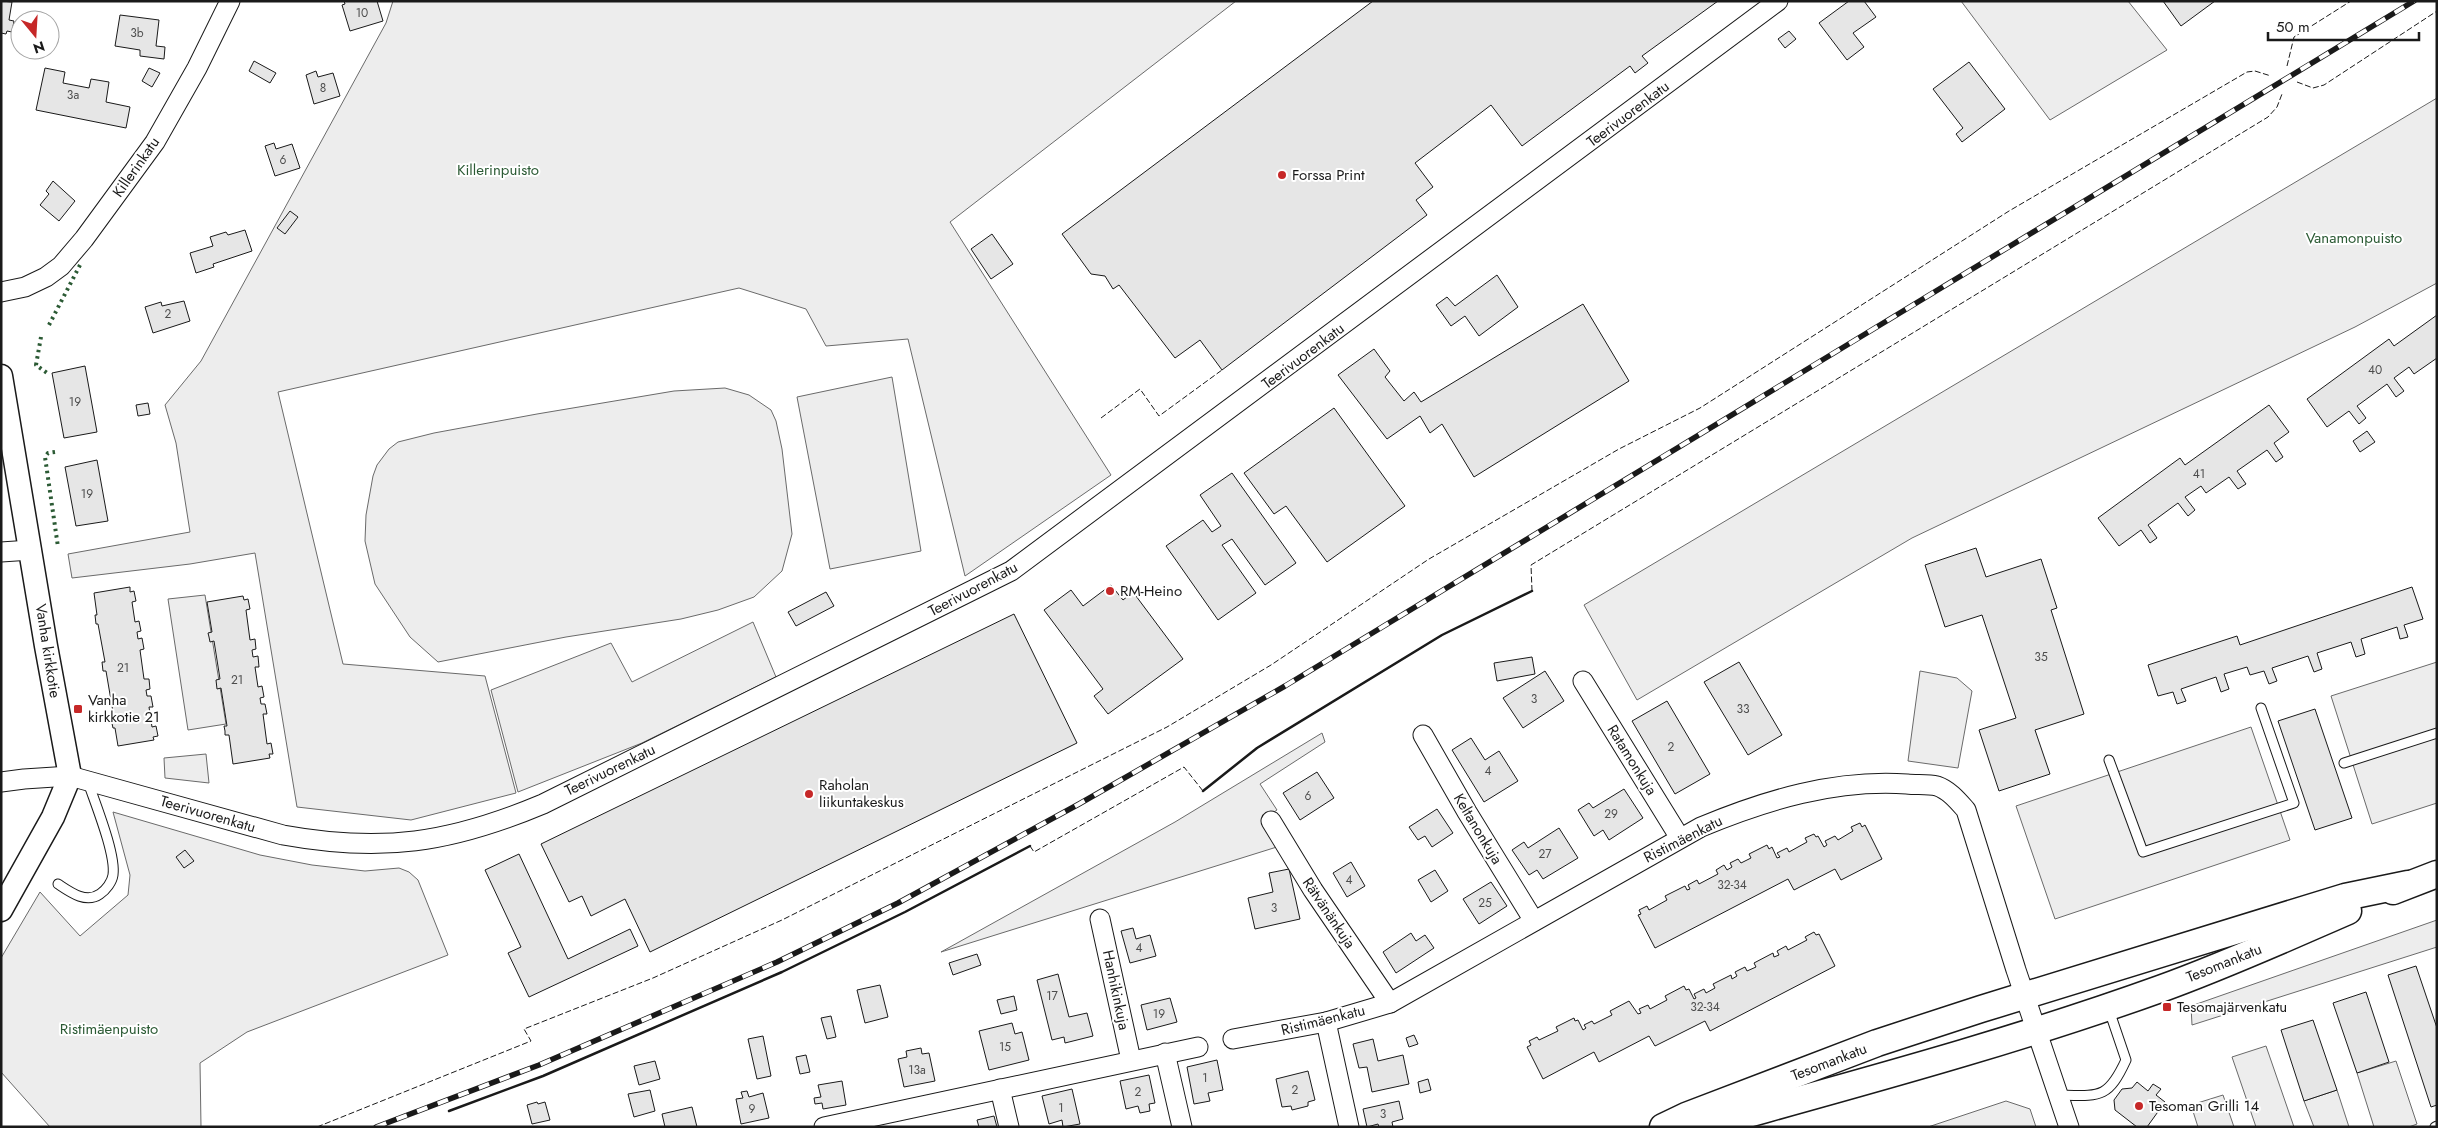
<svg xmlns="http://www.w3.org/2000/svg" width="2438" height="1128" viewBox="0 0 2438 1128" font-family="Jost,sans-serif">
<style>
.built{fill:#ededed;stroke:#6a6a6a}
.building{fill:#e6e6e6;stroke:#1a1a1a}
.lines{fill:none;stroke-linecap:round;stroke-linejoin:round}
.service-casing{stroke:#1a1a1a;stroke-width:11}
.minor-casing{stroke:#1a1a1a;stroke-width:21}
.tertiary-casing{stroke:#1a1a1a;stroke-width:25}
.secondary-casing{stroke:#1a1a1a;stroke-width:29}
.service{stroke:#fff;stroke-width:9}
.minor{stroke:#fff;stroke-width:19}
.tertiary{stroke:#fff;stroke-width:22}
.secondary{stroke:#fff;stroke-width:26}
.rail-casing{stroke:#1a1a1a;stroke-width:5.5}
.rail{stroke:#fff;stroke-width:4;stroke-dasharray:11;stroke-linecap:butt}
.hedge{stroke:#2b5a34;stroke-width:4;stroke-dasharray:2.5 4;stroke-linecap:butt}
.fence{stroke:#1a1a1a;stroke-width:1;stroke-dasharray:6 2.5;stroke-linecap:butt}
.wall{stroke:#1a1a1a;stroke-width:2.5}
.poi-dot{fill:#c62828;stroke:#fff;stroke-width:2}
.labels{text-anchor:middle;dominant-baseline:central;stroke-width:4;stroke-linejoin:round;paint-order:stroke}
.number-label{font-size:12px;fill:#4d4d4d}
.street-label{font-size:15px;fill:#1a1a1a;stroke:#fff}
.park-label{font-size:15px;fill:#2b5a34;stroke:#fff}
.poi-label{font-size:15px;fill:#1a1a1a;stroke:#fff;text-anchor:start}
</style>
<rect width="100%" height="100%" fill="#fff"/>
<!-- built -->
<g class="built">
<path d="M393,1H1236L950,222L1111,475L965,576L908,339L826,346L806,309L739,288L278,392L343,664L485,676L516,793L411,820L297,807L255,553L190,564L72,578L68,554L190,532L176,443L165,405L201,361L386,23Z"/>
<path d="M1961,1H2128L2167,50L2050,120Z"/>
<path d="M2437,98V283L2355,327L1912,538L1637,700L1584,605Z"/>
<path d="M892,377L921,551L830,569L797,397Z"/>
<path d="M725,388L749,395L771,410L776,421L782,449L792,534L782,571L754,597L718,610L681,619L566,637L438,662L410,637L375,584L365,541L366,515L373,476L377,465L389,449L398,442L434,433L537,414L674,391Z"/>
<path d="M205,595L226,724L188,730L168,599Z"/>
<path d="M753,622L776,677L642,743L518,792L491,690L611,643L632,682Z"/>
<path d="M2437,662V803L2372,824L2331,696Z"/>
<path d="M1920,671L1957,678L1972,691L1958,768L1908,761Z"/>
<path d="M2251,727L2290,840L2055,919L2016,806Z"/>
<path d="M1322,733L1325,742L1260,784L1277,810L1262,820L1280,846L941,952L1175,822Z"/>
<path d="M206,754L209,783L165,778L164,758Z"/>
<path d="M113,812L260,855L312,865L365,871L399,868L409,872L418,880L448,955L247,1032L200,1063L201,1127H50L1,1072V958L40,892L80,936L128,895L130,875Z"/>
<path d="M2437,920V947L2192,1025L2191,1006Z"/>
<path d="M2266,1046L2294,1127H2256L2232,1057Z"/>
<path d="M2396,1061L2417,1124L2409,1127H2374L2357,1073Z"/>
<path d="M2337,1090L2349,1127H2314L2304,1101Z"/>
<path d="M2223,1095L2234,1127H2198L2191,1105Z"/>
<path d="M2006,1101L2030,1109L2036,1127H1928Z"/>
</g>
<!-- building -->
<g class="building">
<path d="M1,1L12,2L9,20L14,21L12,32L7,31L6,34L1,33Z"/>
<path d="M344,1H377L383,21L350,31L342,5L345,4Z"/>
<path d="M1373,1H1718L1642,56L1648,63L1635,73L1630,66L1522,146L1491,105L1415,163L1433,187L1416,200L1427,215L1222,370L1200,340L1175,358L1119,285L1113,289L1105,276L1091,274L1062,234Z"/>
<path d="M1849,1H1864L1876,17L1853,33L1864,47L1847,60L1819,23Z"/>
<path d="M2163,1H2215L2181,26Z"/>
<path d="M120,15L159,20L156,46L165,47L164,59L140,56V50L115,46Z"/>
<path d="M1789,31L1796,39L1785,48L1778,39Z"/>
<path d="M254,61L276,73L270,83L249,71Z"/>
<path d="M1969,62L2005,109L1962,142L1956,134L1963,128L1933,89Z"/>
<path d="M45,68L65,72L63,83L89,88L91,79L109,82L106,102L130,107L126,128L36,110Z"/>
<path d="M149,68L160,73L152,87L142,81Z"/>
<path d="M316,71L318,77L333,73L340,96L314,104L306,75Z"/>
<path d="M274,143L276,149L292,144L300,168L275,176L265,146Z"/>
<path d="M53,181L75,201L59,221L40,205L49,194L46,191Z"/>
<path d="M290,211L298,217L285,234L277,228Z"/>
<path d="M245,230L252,251L213,264L214,267L196,273L190,253L213,246L210,237L226,232L228,235Z"/>
<path d="M992,234L1013,264L991,279L971,249Z"/>
<path d="M1497,275L1518,307L1479,336L1465,316L1451,326L1436,305L1447,297L1455,306Z"/>
<path d="M184,301L190,321L153,333L145,307L161,302L162,306Z"/>
<path d="M1583,304L1629,381L1474,477L1442,424L1430,433L1420,416L1387,439L1338,375L1374,349L1390,371L1385,377L1404,401L1414,392L1421,402Z"/>
<path d="M2437,315V358L2414,374L2409,367L2394,378L2404,391L2396,397L2387,384L2357,406L2366,418L2359,424L2349,411L2327,427L2307,399L2389,339L2394,346Z"/>
<path d="M85,366L97,432L64,438L52,373Z"/>
<path d="M148,403L150,414L138,416L136,405Z"/>
<path d="M2269,405L2289,432L2274,443L2283,457L2276,462L2267,450L2237,471L2246,484L2238,489L2229,477L2206,493L2201,486L2185,497L2195,510L2188,516L2178,503L2148,525L2157,538L2150,543L2141,530L2119,546L2098,518L2180,458L2185,465Z"/>
<path d="M1334,408L1405,506L1327,562L1286,506L1274,514L1244,473Z"/>
<path d="M2367,431L2375,442L2360,452L2353,441Z"/>
<path d="M97,460L108,521L76,526L65,467Z"/>
<path d="M1232,473L1296,563L1265,585L1232,539L1222,545L1256,593L1218,620L1166,546L1203,520L1212,532L1221,526L1200,495Z"/>
<path d="M1976,548L1986,577L2041,559L2057,608L2051,610L2084,714L2035,730L2050,774L1999,791L1979,730L2016,718L1982,615L1945,627L1925,565Z"/>
<path d="M1111,585L1123,600L1133,592L1183,659L1108,714L1094,696L1103,689L1044,610L1071,590L1083,606Z"/>
<path d="M130,587V592L134,591L136,601L132,602L135,622L139,621L141,631L137,632L138,639L142,638L144,649L140,650L144,679H149L150,689L146,690L147,696H151L153,707H149L152,727L156,726L158,736L153,737L154,740L118,746L115,728H113L111,719L114,718L106,671H103L102,662H105L98,624H96L95,615H97L94,593Z"/>
<path d="M2412,587L2423,619L2404,625L2408,637L2400,639L2397,627L2361,639L2365,654L2356,657L2351,642L2317,653L2322,669L2314,672L2308,656L2272,668L2277,681L2269,684L2264,671L2250,675L2247,667L2224,674L2229,689L2221,692L2216,677L2181,689L2186,701L2177,704L2173,692L2158,696L2148,665L2237,636L2240,645Z"/>
<path d="M826,592L834,606L796,626L788,612Z"/>
<path d="M243,596L244,600L248,599L250,609L246,610L250,640L255,639L256,649L252,650L253,657L258,656L259,667H255L258,687L262,686L264,697L260,698L261,704H265L267,714H263L267,744L271,743L273,754H269L270,758L233,764L229,735H225V731L224,726H227L221,688L217,689L216,680L220,679L214,641L210,642L209,637L208,633L212,632L207,602Z"/>
<path d="M1014,614L1077,743L650,952L625,899L591,916L582,896L569,902L541,844Z"/>
<path d="M1532,657L1535,674L1497,681L1494,663Z"/>
<path d="M1739,662L1782,735L1748,755L1704,682Z"/>
<path d="M1545,671L1564,701L1523,728L1503,698Z"/>
<path d="M1667,701L1710,774L1675,794L1632,721Z"/>
<path d="M2315,709L2352,818L2315,830L2278,721Z"/>
<path d="M1471,738L1485,760L1499,751L1518,781L1484,802L1452,750Z"/>
<path d="M1317,772L1334,798L1300,820L1283,793Z"/>
<path d="M1624,789L1643,818L1609,840L1603,830L1594,836L1578,810L1589,803L1593,808Z"/>
<path d="M1437,809L1453,833L1432,847L1425,836L1418,840L1409,827Z"/>
<path d="M1860,823L1862,827L1865,825L1882,859L1841,880L1835,869L1794,890L1788,879L1655,948L1638,915L1641,914L1639,910L1647,906L1649,910L1667,900L1665,896L1685,886L1687,890L1690,889L1688,885L1697,880L1699,884L1718,874L1716,870L1724,865L1727,870L1732,867L1730,863L1738,859L1741,863L1751,858L1749,854L1767,845L1769,849L1772,847L1777,858L1780,857L1777,853L1787,848L1789,852L1807,842L1805,838L1814,834L1816,837L1818,836L1824,847L1827,845L1825,841L1835,836L1838,840L1853,831L1851,827Z"/>
<path d="M1559,828L1578,858L1543,879L1537,870L1529,875L1512,850L1524,842L1528,848Z"/>
<path d="M185,850L194,861L184,868L176,857Z"/>
<path d="M519,854L568,959L630,929L638,946L529,997L508,953L521,947L485,870Z"/>
<path d="M1351,862L1365,886L1347,897L1333,873Z"/>
<path d="M1289,869L1300,919L1255,929L1248,898L1273,892L1269,873Z"/>
<path d="M1435,870L1448,891L1431,902L1418,880Z"/>
<path d="M1491,882L1507,906L1479,924L1463,899Z"/>
<path d="M1133,928L1136,939L1150,935L1156,956L1130,963L1121,931Z"/>
<path d="M1814,932L1816,935L1819,934L1835,966L1710,1031L1705,1021L1655,1046L1649,1036L1599,1062L1594,1052L1543,1079L1527,1047L1531,1045L1529,1041L1537,1037L1539,1040L1558,1031L1556,1027L1574,1018L1575,1021L1578,1020L1583,1030L1586,1028L1584,1025L1592,1021L1594,1024L1612,1015L1610,1011L1629,1001L1638,1014L1641,1013L1639,1009L1648,1005L1650,1009L1667,1000L1665,996L1684,986L1686,990L1689,989L1694,999L1696,998L1694,994L1704,989L1706,993L1715,988L1713,984L1731,975L1732,979L1737,976L1735,972L1745,967L1747,971L1756,967L1754,963L1773,953L1774,957L1779,955L1777,951L1786,946L1788,950L1807,940L1805,937Z"/>
<path d="M1411,933L1416,941L1425,935L1434,948L1396,973L1383,952Z"/>
<path d="M977,954L981,965L953,975L949,963Z"/>
<path d="M2416,966L2437,1028V1105L2431,1107L2388,975Z"/>
<path d="M1058,974L1069,1017L1087,1013L1093,1036L1065,1043L1064,1037L1052,1040L1037,980Z"/>
<path d="M880,985L888,1017L865,1023L857,990Z"/>
<path d="M2366,992L2389,1062L2357,1073L2333,1003Z"/>
<path d="M1014,996L1017,1010L1001,1014L997,1000Z"/>
<path d="M1170,998L1177,1022L1147,1030L1141,1005Z"/>
<path d="M831,1016L836,1037L827,1039L821,1018Z"/>
<path d="M2313,1020L2337,1090L2304,1101L2281,1030Z"/>
<path d="M1012,1023L1015,1034L1022,1032L1029,1060L989,1070L979,1031Z"/>
<path d="M1414,1035L1418,1044L1409,1047L1406,1038Z"/>
<path d="M763,1036L771,1076L757,1079L748,1039Z"/>
<path d="M1373,1039L1378,1061L1403,1055L1409,1084L1372,1092L1367,1067L1359,1068L1353,1044Z"/>
<path d="M921,1048L922,1054L929,1053L935,1081L904,1087L898,1059L907,1057L906,1051Z"/>
<path d="M806,1055L810,1072L800,1074L796,1057Z"/>
<path d="M1217,1060L1223,1090L1208,1093L1210,1101L1194,1104L1187,1067Z"/>
<path d="M655,1061L660,1079L639,1085L634,1066Z"/>
<path d="M1308,1071L1315,1100L1308,1102V1106L1292,1110L1291,1106L1282,1107L1276,1079Z"/>
<path d="M1149,1075L1155,1103L1149,1104L1150,1111L1140,1113L1138,1106L1126,1109L1120,1081Z"/>
<path d="M1428,1079L1431,1090L1420,1093L1418,1082Z"/>
<path d="M842,1081L846,1105L823,1109L822,1103L815,1104L814,1098L821,1097L818,1085Z"/>
<path d="M2137,1082L2148,1091L2153,1084L2161,1089L2156,1095L2165,1102L2147,1127H2137L2115,1110L2114,1100L2122,1089L2132,1088Z"/>
<path d="M1072,1089L1080,1124L1063,1127L1062,1120L1049,1124L1042,1096Z"/>
<path d="M650,1090L655,1111L634,1117L628,1094Z"/>
<path d="M747,1091L749,1097L763,1093L769,1118L741,1124L736,1099L743,1098L741,1092Z"/>
<path d="M1399,1101L1403,1119L1392,1122L1393,1127H1379L1378,1124L1367,1127L1363,1109Z"/>
<path d="M537,1102L538,1104L545,1102L550,1120L532,1124L527,1105Z"/>
<path d="M692,1107L697,1127H665L662,1114Z"/>
<path d="M994,1116L997,1127H979L977,1120Z"/>
</g>
<g class="lines">
<!-- service casing -->
<g class="service-casing">
<g id="service">
<path d="M2109,760L2143,852L2294,803L2261,708"/>
<path d="M2344,763L2437,733"/>
<path d="M58,884C70,892 86,904 100,894C106,890 112,882 113,875C116,854 95,803 88,782"/>
<path d="M2059,1095C2100,1096 2108,1099 2126,1060L2109,1010"/>
<path d="M2435,1127L2437,1126"/>
</g>
</g>
<!-- minor casing -->
<g class="minor-casing">
<g id="minor">
<path d="M1,292L25,287L46,277L61,266L84,239L155,142L197,68L230,1"/>
<path d="M1,552L31,550"/>
<path d="M1583,681L1680,838"/>
<path d="M1423,735L1467,812L1534,921"/>
<path d="M1,782L24,779L70,776L283,835C382,853 450,843 543,804L1011,571L1778,1"/>
<path d="M1271,821L1313,890L1390,1003"/>
<path d="M1100,919L1131,1060"/>
<path d="M1326,1022L1349,1127"/>
<path d="M1233,1039L1326,1022L1390,1003L1701,827C1766,800 1835,779 1907,784C1916,785 1928,784 1937,786C1949,790 1958,801 1966,810L2016,970L2069,1127"/>
<path d="M1165,1053L1182,1127"/>
<path d="M1000,1089L1009,1127"/>
<path d="M824,1127L1198,1047"/>
</g>
</g>
<!-- tertiary casing -->
<g class="tertiary-casing">
<path id="tertiary" d="M1,376L46,646L70,776L53,817L1,910"/>
</g>
<!-- secondary casing -->
<g class="secondary-casing">
<g id="secondary">
<path d="M2393,891L2437,874"/>
<path d="M1663,1127L1686,1116L1877,1043L1981,1009L2345,897L2408,884"/>
<path d="M1701,1127C1855,1084 2010,1043 2160,989C2224,966 2286,938 2348,911"/>
</g>
</g>
<!-- service -->
<use href="#service" class="service"/>
<!-- minor -->
<use href="#minor" class="minor"/>
<!-- tertiary -->
<use href="#tertiary" class="tertiary"/>
<!-- secondary -->
<use href="#secondary" class="secondary"/>
<!-- rail casing -->
<g class="rail-casing">
<path id="rail" d="M376,1127L539,1065L777,962L898,903L1079,804L1285,686L2414,1"/>
</g>
<!-- rail -->
<use href="#rail" class="rail"/>
<!-- hedge -->
<g class="hedge">
<path d="M49,325L80,265"/>
<path d="M41,337L36,365L47,373"/>
<path d="M55,452L48,453L45,457L58,547"/>
</g>
<!-- fence -->
<g class="fence">
<path d="M2287,66L2294,37L2351,1"/>
<path d="M2297,82L2313,88L2324,85L2437,11"/>
<path d="M1101,418L1140,389L1159,416L1222,370"/>
<path d="M1532,591L1531,565L2268,117L2277,107L2282,94"/>
<path d="M1030,846L1034,852L1184,767L1203,791"/>
<path d="M317,1127L531,1041L524,1029L653,978L782,920L1167,727L1271,665L1429,559L1619,449L1700,408L2009,211L2247,72L2255,71L2271,76"/>
</g>
<!-- wall -->
<g class="wall">
<path d="M1203,791L1257,748L1442,635L1532,591"/>
<path d="M449,1111L543,1076L782,972L905,912L1030,846"/>
</g>
</g>
<!-- markers -->
<g class="poi-dot">
<circle cx="1282" cy="175" r="5"/>
<circle cx="1110" cy="591" r="5"/>
<rect x="73" y="704" width="10" height="10" rx="2.5"/>
<circle cx="809" cy="794" r="5"/>
<rect x="2162" y="1002" width="10" height="10" rx="2.5"/>
<circle cx="2139" cy="1106" r="5"/>
</g>
<g class="labels">
<!-- number labels -->
<g class="number-label">
<text x="362" y="13">10</text>
<text x="137" y="33">3b</text>
<text x="323" y="88">8</text>
<text x="73" y="95">3a</text>
<text x="283" y="160">6</text>
<text x="168" y="314">2</text>
<text x="2375" y="370">40</text>
<text x="75" y="402">19</text>
<text x="2199" y="474">41</text>
<text x="87" y="494">19</text>
<text x="2041" y="657">35</text>
<text x="123" y="668">21</text>
<text x="237" y="680">21</text>
<text x="1534" y="699">3</text>
<text x="1743" y="709">33</text>
<text x="1671" y="747">2</text>
<text x="1488" y="771">4</text>
<text x="1308" y="796">6</text>
<text x="1611" y="814">29</text>
<text x="1545" y="854">27</text>
<text x="1349" y="880">4</text>
<text x="1732" y="885">32-34</text>
<text x="1485" y="903">25</text>
<text x="1274" y="908">3</text>
<text x="1139" y="948">4</text>
<text x="1052" y="996">17</text>
<text x="1705" y="1007">32-34</text>
<text x="1159" y="1014">19</text>
<text x="1005" y="1047">15</text>
<text x="917" y="1070">13a</text>
<text x="1205" y="1078">1</text>
<text x="1295" y="1090">2</text>
<text x="1138" y="1092">2</text>
<text x="1061" y="1108">1</text>
<text x="752" y="1109">9</text>
<text x="1383" y="1114">3</text>
</g>
<!-- street labels -->
<g class="street-label">
<text transform="translate(1628 114) rotate(-37)">Teerivuorenkatu</text>
<text transform="translate(136 167) rotate(-55)">Killerinkatu</text>
<text transform="translate(1303 356) rotate(-37)">Teerivuorenkatu</text>
<text transform="translate(973 589) rotate(-28)">Teerivuorenkatu</text>
<text transform="translate(48 651) rotate(81)">Vanha kirkkotie</text>
<text transform="translate(1632 760) rotate(58)">Ratamonkuja</text>
<text transform="translate(610 770) rotate(-26)">Teerivuorenkatu</text>
<text transform="translate(208 814) rotate(16)">Teerivuorenkatu</text>
<text transform="translate(1478 829) rotate(59)">Keltanonkuja</text>
<text transform="translate(1683 839) rotate(-27)">Ristimäenkatu</text>
<text transform="translate(1329 913) rotate(56)">Rätvänänkuja</text>
<text transform="translate(2224 963) rotate(-22)">Tesomankatu</text>
<text transform="translate(1116 990) rotate(78)">Hanhikinkuja</text>
<text transform="translate(1323 1020) rotate(-14)">Ristimäenkatu</text>
<text transform="translate(1829 1062) rotate(-21)">Tesomankatu</text>
</g>
<!-- park labels -->
<g class="park-label">
<text x="498" y="170">Killerinpuisto</text>
<text x="2354" y="238">Vanamonpuisto</text>
<text x="109" y="1029">Ristimäenpuisto</text>
</g>
<!-- poi labels -->
<g class="poi-label">
<text x="1292" y="175">Forssa Print</text>
<text x="1120" y="591">RM-Heino</text>
<text x="88" y="700">Vanha<tspan x="88" dy="17">kirkkotie 21</tspan></text>
<text x="819" y="785">Raholan<tspan x="819" dy="17">liikuntakeskus</tspan></text>
<text x="2177" y="1007">Tesomajärvenkatu</text>
<text x="2149" y="1106">Tesoman Grilli 14</text>
</g>
</g>
<!-- border -->
<rect width="2438" height="1128" fill="none" stroke="#1a1a1a" stroke-width="5"/>
<!-- north arrow -->
<g transform="translate(35 35) rotate(162)"><circle r="24" fill="#ffffff" stroke="#a3a3a3"/>
<path d="M0-4L9 19L0 12L-9 19Z" fill="#c62828"/>
<text y="-8" font-size="14" font-weight="bold" text-anchor="middle" fill="#1a1a1a">N</text>
</g>
<!-- scale -->
<path d="M2268 32v8h151v-8" fill="none" stroke="#1a1a1a" stroke-width="2.5"/>
<text x="2276" y="32" font-size="15" fill="#1a1a1a" stroke="#ffffff" stroke-width="4" paint-order="stroke">50 m</text>
</svg>
